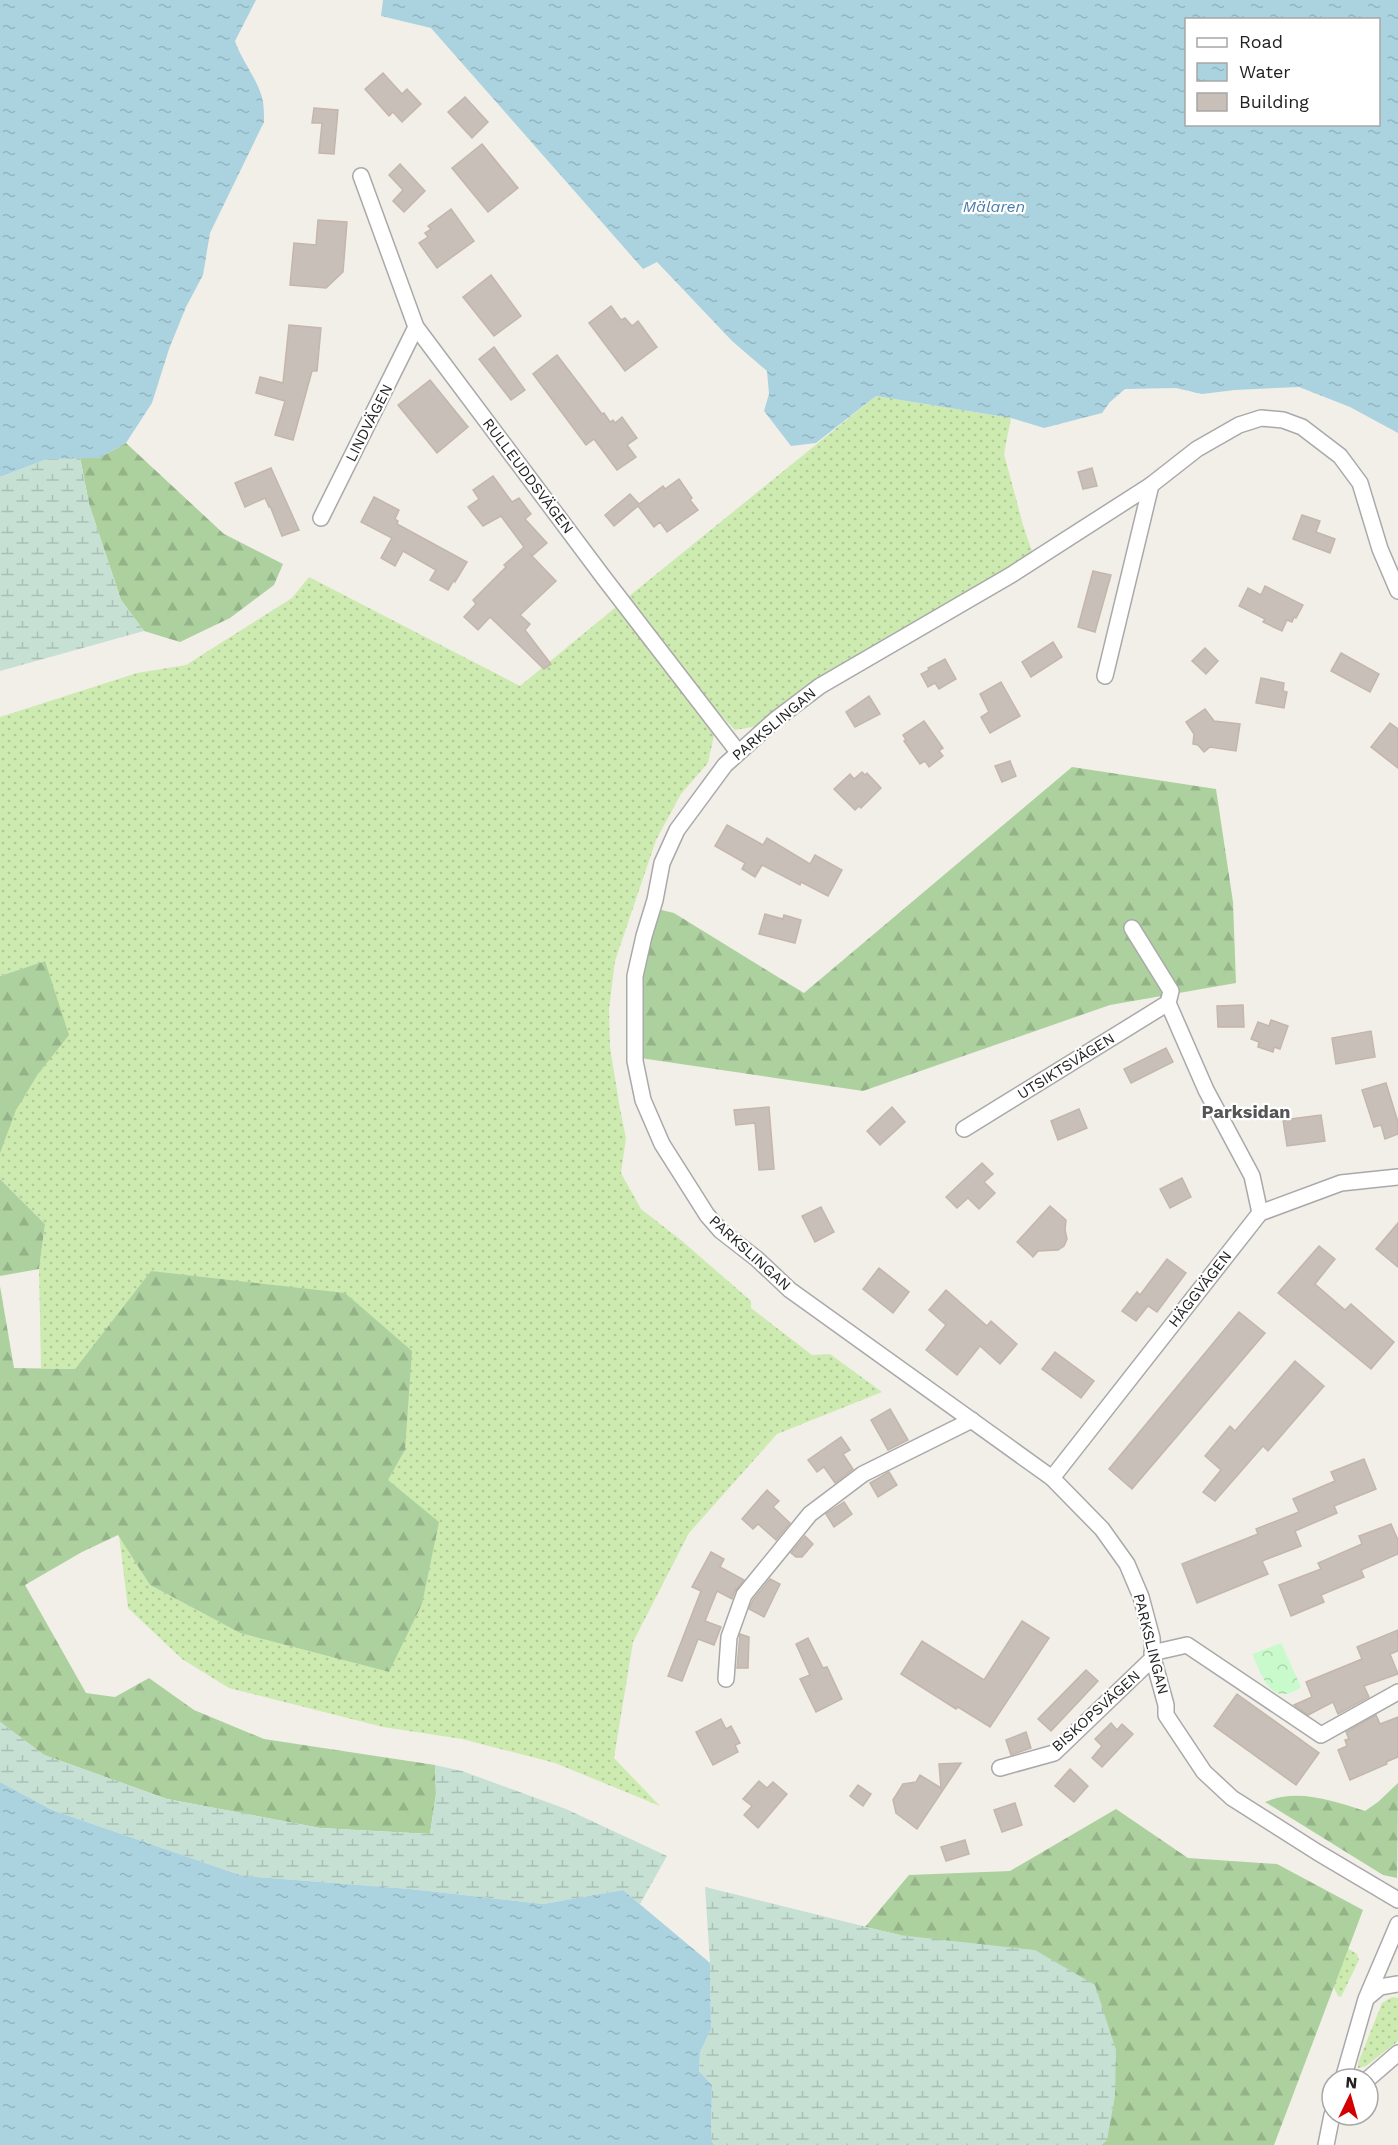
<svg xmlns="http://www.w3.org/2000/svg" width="1398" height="2145" viewBox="0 0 1398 2145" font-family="'Work Sans',sans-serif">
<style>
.grass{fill:url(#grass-dots)}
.forest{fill:url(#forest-firs)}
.wetland{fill:url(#wetland-marsh)}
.park{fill:url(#park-crowns)}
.water{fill:url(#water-ripples);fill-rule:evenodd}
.building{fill:#c7bfb8;stroke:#c4b6ab;stroke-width:1.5}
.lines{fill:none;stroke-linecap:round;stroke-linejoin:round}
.street-casing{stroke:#a9a9a9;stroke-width:18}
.street{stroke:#fff;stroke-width:15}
.labels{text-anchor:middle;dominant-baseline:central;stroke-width:4.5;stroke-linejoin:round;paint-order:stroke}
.street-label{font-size:15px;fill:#222;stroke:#fff}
.water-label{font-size:16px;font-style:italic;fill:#4a7aab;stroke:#fff}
.quarter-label{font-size:18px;font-weight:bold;fill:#555;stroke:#fff}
</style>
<defs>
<pattern id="grass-dots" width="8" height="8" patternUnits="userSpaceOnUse" patternTransform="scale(1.5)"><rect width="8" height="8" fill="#cdebb0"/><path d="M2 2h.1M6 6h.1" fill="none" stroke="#b0c997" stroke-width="1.8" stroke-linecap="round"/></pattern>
<pattern id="forest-firs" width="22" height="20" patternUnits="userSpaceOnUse" patternTransform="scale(1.5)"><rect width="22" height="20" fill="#add19e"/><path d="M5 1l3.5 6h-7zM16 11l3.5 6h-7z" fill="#95b388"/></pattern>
<pattern id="wetland-marsh" width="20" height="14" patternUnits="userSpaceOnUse" patternTransform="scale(1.5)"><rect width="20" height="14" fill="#c6e0d4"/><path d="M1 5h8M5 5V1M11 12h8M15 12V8" fill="none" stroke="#aac0b6"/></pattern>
<pattern id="park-crowns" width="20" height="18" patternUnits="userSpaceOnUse" patternTransform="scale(1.5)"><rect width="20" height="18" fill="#c8facc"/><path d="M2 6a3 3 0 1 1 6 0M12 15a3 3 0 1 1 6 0" fill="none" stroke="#acd6af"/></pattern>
<pattern id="water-ripples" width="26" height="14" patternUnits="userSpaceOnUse" patternTransform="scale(1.5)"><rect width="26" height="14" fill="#aad3df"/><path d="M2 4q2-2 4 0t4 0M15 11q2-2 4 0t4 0" fill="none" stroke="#92b5bf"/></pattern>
</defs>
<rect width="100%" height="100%" fill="#f2efe9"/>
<!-- grass -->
<g class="grass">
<path d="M876,396L1011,418L1004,454L1023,525L1033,554L826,673L764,725L735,730L717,711L628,597Z"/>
<path d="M309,577L520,686L616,607L714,735L708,763L681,794L656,840L615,961L609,1009L610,1047L620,1109L626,1138L621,1173L641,1209L682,1241L751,1301V1308L812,1355L830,1354L882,1392L777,1434L689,1533L633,1642L614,1758L660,1806L555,1763L462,1739L383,1727L229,1688L182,1659L128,1608L119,1535L150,1585L240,1633L389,1672L387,1481L405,1450L152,1271L75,1369L41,1368L39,1269L45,1224L0,1179V1148L15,1110L38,1074L45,961L0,976V717L137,673L186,665L292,598Z"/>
<path d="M1300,1919L1357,1954L1359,1960L1341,1997L1338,1996L1300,1923Z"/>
<path d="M1392,1997L1398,1998V2041L1366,2066L1358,2068V2063L1382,2003Z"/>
</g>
<!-- forest -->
<g class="forest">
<path d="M126,443L224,534L283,564L274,585L230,618L180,642L144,631L121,600L89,504L80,457L99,458Z"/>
<path d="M1072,767L1216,789L1233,902L1236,983L1110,1005L863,1091L640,1058L641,982L657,909L674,913L804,993Z"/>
<path d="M45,961L69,1035L38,1074L16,1110L0,1153V976Z"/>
<path d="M0,1179L45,1224L39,1269L0,1276Z"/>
<path d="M151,1271L345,1293L412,1351L405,1450L388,1480L439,1522L422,1604L389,1672L240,1633L150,1585L118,1535L82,1552L25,1585L86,1693L115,1697L149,1678L194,1710L264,1739L435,1765L436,1794L430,1834L320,1828L167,1799L44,1755L0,1722V1286L14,1368L75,1369Z"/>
<path d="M1398,1783L1397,1878L1383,1875L1265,1802C1298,1788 1332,1801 1365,1811L1378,1802Z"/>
<path d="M1116,1809L1188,1858L1277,1864L1363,1910L1274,2145H1101L1107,2140L900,1935L865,1927L909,1875L1010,1871Z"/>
</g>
<!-- wetland -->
<g class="wetland">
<path d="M80,457L89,504L121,600L144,631L0,671V477L47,459Z"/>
<path d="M0,1722L44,1755L167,1799L320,1828L430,1834L436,1794L435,1765L462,1771L566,1809L667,1856L640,1904L623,1890L543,1904L410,1889L243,1876L52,1810L0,1782Z"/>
<path d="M705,1887L899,1935L1035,1950L1095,1985L1116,2050L1115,2096L1107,2140L1101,2145H714L711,2139L712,2085L699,2071L700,2052L711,2029L710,1963Z"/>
</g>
<!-- park -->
<path class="park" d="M1281,1643L1301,1687C1271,1709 1262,1675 1252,1654Z"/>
<!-- water -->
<g class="water">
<path d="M0,0H256L235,41C242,62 260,82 263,102C264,108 264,115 264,122L210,233L203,275L186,307L169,349L152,403L126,443L99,458L47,459L0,477Z"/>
<path d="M383,0H1398V433L1350,407L1299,387L1235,390L1202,394L1176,388L1125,389L1110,402L1102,413L1044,428L1011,418L876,396L816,443L791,446L764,411L769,394L767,371L732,341L657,262L643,269L431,28L381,16ZM1186,20H1378V124H1186Z"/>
<path d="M0,1782L52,1810L243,1876L410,1889L543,1904L623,1890L710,1963L711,2029L700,2052L699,2071L712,2085L711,2139L714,2145H0Z"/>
</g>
<!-- building -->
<g class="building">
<path d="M383,73L402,94L407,89L421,104L402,122L393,112L389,116L365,89Z"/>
<path d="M465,97L488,122L472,138L448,112Z"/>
<path d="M314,108L338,110L334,154L319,153L322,123H312Z"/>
<path d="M482,144L518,188L488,212L452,168Z"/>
<path d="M400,164L425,191L404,212L393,201L403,190L389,175Z"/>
<path d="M451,209L474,241L437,268L419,243L428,237L425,233L431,229L428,226Z"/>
<path d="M318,220L347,222L343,272L326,288L290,285L294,243L316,245Z"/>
<path d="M491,275L521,316L494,336L463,297Z"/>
<path d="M611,306L621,320L625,318L632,326L638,321L657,347L625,371L589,323Z"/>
<path d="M289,325L321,328L317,371H312L293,440L275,435L285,401L256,393L260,377L283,383Z"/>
<path d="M494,347L525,390L511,400L479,359Z"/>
<path d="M557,355L602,414L604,413L610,422L613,420L615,423L622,417L637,438L627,445L636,457L617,470L594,439L586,445L533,374Z"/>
<path d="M430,380L468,427L437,453L398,405Z"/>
<path d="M271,468L299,530L282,536L270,506L269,507L265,498L245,507L235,483Z"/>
<path d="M1092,468L1097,486L1083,489L1078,472Z"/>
<path d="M493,476L512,502L519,498L531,514L525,519L547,543L532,556L529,553L556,581L520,615L530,624L525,630L551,664L544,669L490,617L478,630L464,617L476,604L473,600L506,567L504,565L524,547L501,516L483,526L468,507L479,499L473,490Z"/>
<path d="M679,479L692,498L690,500L698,510L667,532L660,522L654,527L638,506L614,526L605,515L630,494L639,504L663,486L665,489Z"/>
<path d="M374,497L399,510L395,519L398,521L397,524L467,562L455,582L454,580L448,590L430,580L436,570L403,551L395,566L381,558L392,538L361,522Z"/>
<path d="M1302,515L1320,521L1316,532L1335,539L1330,553L1293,539Z"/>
<path d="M1093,571L1111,575L1095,632L1078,627Z"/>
<path d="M1265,586L1303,605L1296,618L1294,617L1292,622L1287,620L1282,631L1263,622L1265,619L1239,606L1248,588L1261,595Z"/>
<path d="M1053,642L1062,657L1031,677L1022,662Z"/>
<path d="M1205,648L1218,661L1206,674L1192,661Z"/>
<path d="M1341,653L1379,674L1370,692L1331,671Z"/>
<path d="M945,659L956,679L939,689L935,683L928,687L921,674L929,670L928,668Z"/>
<path d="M1261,678L1284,683L1283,691L1287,692L1284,708L1256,703Z"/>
<path d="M1001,682L1020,716L990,733L981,717L989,712L980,694Z"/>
<path d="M869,696L880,714L855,727L846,712Z"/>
<path d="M1205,709L1214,721L1240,724L1236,751L1210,747L1204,752L1198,745L1193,744L1194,734L1186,722Z"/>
<path d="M924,721L943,748L939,751L943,756L929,767L925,761L920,764L904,741L906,740L903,735Z"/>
<path d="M1390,723L1398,729V768L1371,747Z"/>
<path d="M1010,761L1016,776L1002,782L995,766Z"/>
<path d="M862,772L865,775L867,773L881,788L861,808L859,806L855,810L834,789L850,774L854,779Z"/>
<path d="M727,825L763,845L767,838L810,864L815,855L842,870L828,896L801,882L800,885L762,865L755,877L742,869L745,863L715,846Z"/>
<path d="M765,914L783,919L784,915L801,920L795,943L759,934Z"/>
<path d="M1243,1005L1244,1027H1218L1217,1006Z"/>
<path d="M1271,1020L1288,1026L1280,1049L1274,1047L1273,1052L1258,1047L1259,1042L1251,1039L1258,1022L1269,1026Z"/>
<path d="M1371,1031L1375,1057L1336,1064L1332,1038Z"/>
<path d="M1166,1048L1173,1062L1131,1083L1124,1069Z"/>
<path d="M1386,1083L1398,1122V1134L1385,1139L1381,1125L1374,1127L1362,1090Z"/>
<path d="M769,1107L774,1169L759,1170L755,1123L736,1125L734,1110Z"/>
<path d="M892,1107L905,1122L880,1145L867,1131Z"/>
<path d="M1079,1109L1087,1128L1058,1140L1051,1121Z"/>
<path d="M1321,1115L1325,1141L1287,1146L1283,1120Z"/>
<path d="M982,1163L993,1174L984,1182L995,1193L979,1209L968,1198L957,1208L946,1197Z"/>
<path d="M1182,1178L1191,1197L1170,1208L1160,1189Z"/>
<path d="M1050,1206L1066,1220L1065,1230L1067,1239L1064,1246L1058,1250L1038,1251L1033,1257L1017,1242Z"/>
<path d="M821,1207L834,1232L815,1242L802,1216Z"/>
<path d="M1398,1223V1267L1376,1249Z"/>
<path d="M1319,1246L1335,1259L1315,1284L1345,1310L1351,1304L1394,1342L1371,1369L1278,1293Z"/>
<path d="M1167,1259L1186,1273L1157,1312L1148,1306L1136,1321L1122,1311L1137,1292L1140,1295Z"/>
<path d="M879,1268L909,1292L893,1313L863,1289Z"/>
<path d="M946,1290L987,1326L991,1321L1017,1344L1000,1364L980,1346L957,1375L926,1350L946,1325L929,1310Z"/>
<path d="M1239,1312L1265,1333L1132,1489L1109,1469Z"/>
<path d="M1055,1352L1094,1381L1081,1398L1042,1369Z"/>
<path d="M1295,1361L1324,1386L1268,1451L1263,1446L1215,1501L1203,1492L1221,1470L1205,1456L1230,1426L1235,1431Z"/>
<path d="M890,1409L908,1440L888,1450L871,1420Z"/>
<path d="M841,1437L850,1450L843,1454L853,1469L835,1483L824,1467L817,1472L808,1460Z"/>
<path d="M1364,1459L1376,1489L1334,1506L1337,1513L1295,1531L1301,1546L1262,1561L1268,1574L1197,1603L1182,1564L1258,1534L1256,1529L1299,1512L1293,1499L1335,1481L1331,1472Z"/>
<path d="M889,1472L897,1485L878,1497L870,1483Z"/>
<path d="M767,1490L779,1501L773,1507L790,1523L776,1540L758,1524L753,1529L742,1519Z"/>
<path d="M844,1502L852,1514L834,1527L826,1514Z"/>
<path d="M1391,1524L1398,1540V1554L1361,1570L1364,1577L1321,1595L1324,1602L1291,1616L1279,1585L1321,1569L1318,1563L1362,1544L1359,1536Z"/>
<path d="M805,1536L813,1544L802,1557H796L791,1553Z"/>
<path d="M711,1552L724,1559L720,1567L744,1580L736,1590V1588L732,1599L717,1591L705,1621L721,1627L714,1645L698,1639L682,1681L668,1676L701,1591L692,1587Z"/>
<path d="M770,1579L780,1584L764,1617L749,1609L753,1600Z"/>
<path d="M1022,1621L1049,1638L990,1727L958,1707L956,1709L901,1674L922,1641L984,1680Z"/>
<path d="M1398,1630V1651L1390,1654L1398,1674L1364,1686L1369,1697L1338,1714L1333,1702L1308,1715L1294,1705L1312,1697L1306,1682L1362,1659L1357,1647Z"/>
<path d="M740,1634L749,1637L748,1668H737Z"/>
<path d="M808,1638L823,1668L827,1667L842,1699L816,1712L800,1679L810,1675L796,1644Z"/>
<path d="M1086,1670L1098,1681L1051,1731L1038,1719Z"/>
<path d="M1237,1694L1319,1753L1296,1785L1214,1726Z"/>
<path d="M1376,1715L1380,1724L1398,1717V1757L1386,1762L1387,1764L1350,1780L1338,1750L1347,1746L1345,1740L1349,1739L1346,1732Z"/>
<path d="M721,1719L726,1729L731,1726L740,1743L735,1745L738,1752L713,1765L696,1732Z"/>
<path d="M1111,1723L1117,1730L1122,1724L1133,1734L1102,1767L1092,1758L1102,1746L1095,1739Z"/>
<path d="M1026,1732L1031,1748L1011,1755L1006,1740Z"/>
<path d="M961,1763L917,1829L896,1813L893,1800L903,1784L916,1782L920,1775L941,1788L939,1764Z"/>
<path d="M1070,1769L1088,1786L1074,1802L1055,1786Z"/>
<path d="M759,1781L767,1788L773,1782L787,1794L758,1828L744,1815L752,1806L743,1799Z"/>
<path d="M858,1785L871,1794L863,1806L850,1796Z"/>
<path d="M1015,1803L1022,1825L1002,1832L994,1810Z"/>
<path d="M965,1840L969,1854L946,1861L941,1847Z"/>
</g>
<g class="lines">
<!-- street casing -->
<g class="street-casing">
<g id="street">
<path d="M361,176L416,327L604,578L738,752"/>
<path d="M321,518L416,327"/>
<path d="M1398,591L1380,549L1360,483L1340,456L1302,427L1283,420L1261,418L1239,425L1197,449L1151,485L1011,575L820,686L775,720L725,765L677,830L662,863L655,900L644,936L635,976V1061L643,1100L662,1144L707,1215L721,1231L757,1259L790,1290L1052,1478L1102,1529L1127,1564L1141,1597L1152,1638L1153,1658L1166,1705V1715L1204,1772L1232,1798L1317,1852L1398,1900"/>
<path d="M1105,676L1151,485"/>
<path d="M1132,928L1171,991L1168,1003L1206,1090L1252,1176L1260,1213"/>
<path d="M964,1129L1168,1003"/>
<path d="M1052,1478L1260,1213L1341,1183L1398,1177"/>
<path d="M1152,1653L1187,1645L1321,1735L1398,1692"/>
<path d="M726,1679L729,1637L744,1595L810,1514L863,1474L972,1420"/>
<path d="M1000,1768L1054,1753L1153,1658"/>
<path d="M1368,1997L1380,1987L1398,1984"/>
<path d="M1343,2079L1366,1999L1398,1924"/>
<path d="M1368,2079L1398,2053"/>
<path d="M1326,2145L1332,2115"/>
</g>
</g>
<!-- street -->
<use href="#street" class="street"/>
</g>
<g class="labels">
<!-- street labels -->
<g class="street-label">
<text transform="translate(369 423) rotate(-63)">LINDVÄGEN</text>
<text transform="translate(528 476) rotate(53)">RULLEUDDSVÄGEN</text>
<text transform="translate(774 724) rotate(-40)">PARKSLINGAN</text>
<text transform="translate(1066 1066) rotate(-32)">UTSIKTSVÄGEN</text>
<text transform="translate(750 1253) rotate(42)">PARKSLINGAN</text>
<text transform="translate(1200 1289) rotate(-52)">HÄGGVÄGEN</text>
<text transform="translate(1151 1644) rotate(76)">PARKSLINGAN</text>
<text transform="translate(1096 1711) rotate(-42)">BISKOPSVÄGEN</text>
</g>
<!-- water labels -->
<g class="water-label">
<text x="994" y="206">Mälaren</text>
</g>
<!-- quarter labels -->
<g class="quarter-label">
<text x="1246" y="1111">Parksidan</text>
</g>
</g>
<!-- legend -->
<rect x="1185" y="18" width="195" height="108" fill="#ffffff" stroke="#a7a7a7" stroke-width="1.5"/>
<rect x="1197" y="38" width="30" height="9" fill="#ffffff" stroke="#a7a7a7" stroke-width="1.5"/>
<text x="1239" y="48" font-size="18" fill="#222222">Road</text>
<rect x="1197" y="63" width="30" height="18" fill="url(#water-ripples)" stroke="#a7a7a7" stroke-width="1.5"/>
<text x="1239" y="78" font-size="18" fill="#222222">Water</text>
<rect x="1197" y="93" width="30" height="18" fill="#c7bfb8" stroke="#a7a7a7" stroke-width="1.5"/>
<text x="1239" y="108" font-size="18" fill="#222222">Building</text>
<!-- north arrow -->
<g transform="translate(1350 2097) rotate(5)"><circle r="28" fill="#ffffff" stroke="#a7a7a7" stroke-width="1.5"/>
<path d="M0-4.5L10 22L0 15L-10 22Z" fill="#d40000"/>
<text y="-9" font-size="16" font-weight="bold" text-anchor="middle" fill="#222222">N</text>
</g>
</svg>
